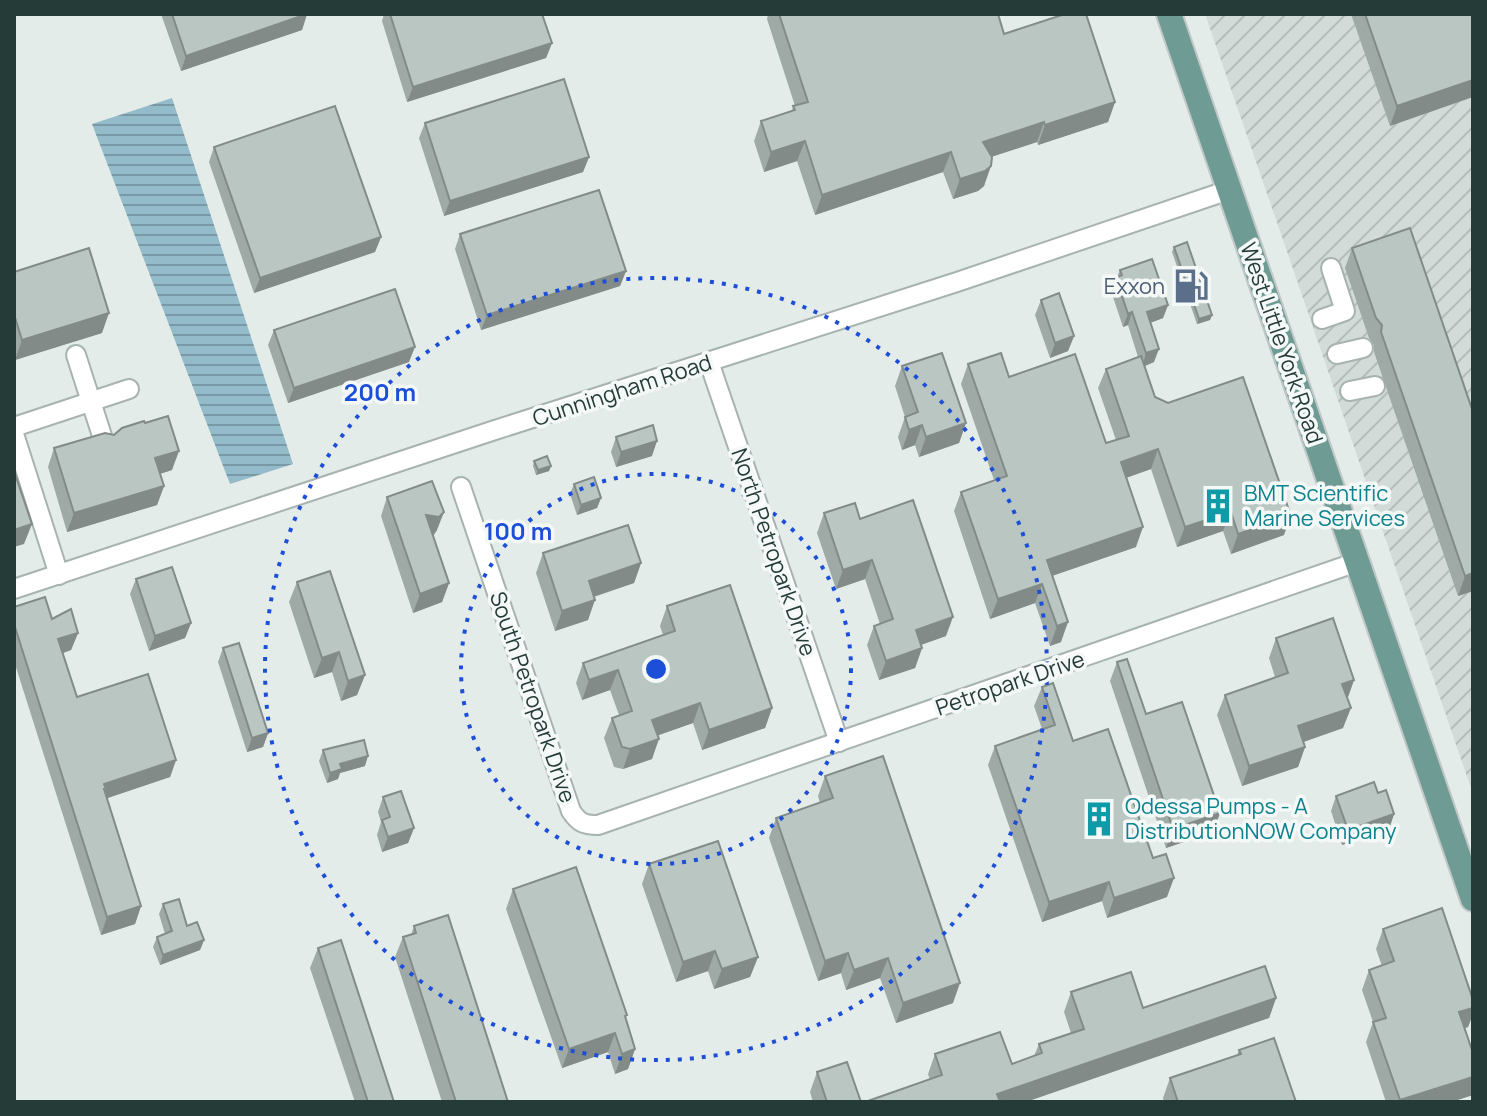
<svg xmlns="http://www.w3.org/2000/svg" width="1487" height="1116" viewBox="0 0 1487 1116" font-family="Manrope,sans-serif">
<style>
.industrial{fill:url(#industrial-furrows)}
.water{fill:url(#water-rules)}
.lines{fill:none;stroke-linecap:round;stroke-linejoin:round}
.minor-casing{stroke:#a7b3b0;stroke-width:22}
.major-casing{stroke:#c2c8c7;stroke-width:28}
.minor{stroke:#fff;stroke-width:18}
.major{stroke:#6e9b94;stroke-width:24}
.wall{fill:#9faaa7}
.shaded-wall{fill:#828b88}
.building{fill:#b9c6c2;stroke:#828b88;stroke-width:2}
.ring{fill:none;stroke:#1d4ed8;stroke-width:4;stroke-dasharray:4 8}
.labels{text-anchor:middle;dominant-baseline:central;stroke-width:7;stroke-linejoin:round;paint-order:stroke}
.service-label{font-size:22px;fill:#4e5e75;stroke:#f4f8f7;text-anchor:end}
.street-label{font-size:22px;fill:#253b37;stroke:#f4f8f7}
.culture-label{font-size:22px;fill:#0d838f;stroke:#f4f8f7;text-anchor:start}
.centre{fill:#1d4ed8;stroke:#f4f8f7;stroke-width:4}
.ring-label{font-size:24px;text-anchor:middle;font-weight:bold;fill:#1d4ed8;stroke:#f4f8f7;stroke-width:7;stroke-linejoin:round;paint-order:stroke}
</style>
<defs>
<pattern id="industrial-furrows" width="10" height="10" patternUnits="userSpaceOnUse" patternTransform="scale(2)"><rect width="10" height="10" fill="#d2dbd8"/><path d="M-1 1l2-2M0 10L10 0M9 11l2-2" fill="none" stroke="#b4bdba"/></pattern>
<pattern id="water-rules" width="6" height="5" patternUnits="userSpaceOnUse" patternTransform="scale(2)"><rect width="6" height="5" fill="#93bbca"/><path d="M0 2.5h6" fill="none" stroke="#7899a5"/></pattern>
</defs>
<rect width="100%" height="100%" fill="#e4ece9"/>
<!-- industrial -->
<path class="industrial" d="M1205,14H1473V794L1292,266Z"/>
<!-- water -->
<path class="water" d="M172,98L293,464L230,484L92,124Z"/>
<g class="lines">
<!-- minor casing -->
<g class="minor-casing">
<g id="minor">
<path d="M1322,319L1345,311L1331,268"/>
<path d="M1337,354L1363,348"/>
<path d="M76,355L104,442"/>
<path d="M709,362L839,742"/>
<path d="M1350,391L1375,386"/>
<path d="M14,427L129,389"/>
<path d="M14,434L59,575"/>
<path d="M461,487L571,811C579,823 584,825 598,825L1357,562"/>
<path d="M14,589L495,430L957,282L1229,190"/>
</g>
</g>
<!-- major casing -->
<g class="major-casing">
<path id="major" d="M1169,14L1473,899"/>
</g>
<!-- minor -->
<use href="#minor" class="minor"/>
<!-- major -->
<use href="#major" class="major"/>
</g>
<!-- wall -->
<g class="wall">
<path d="M161,14H307L302,30L181,71Z"/>
<path d="M384,14H542L552,43L546,58L407,102L382,21Z"/>
<path d="M768,14H998L1004,34L1115,102L1108,122L1038,145L1037,142L992,156L984,186L978,191L953,199L943,172L815,215L797,161L764,172L754,141L761,121L792,111L793,106H795L767,19Z"/>
<path d="M1351,14H1473L1390,126Z"/>
<path d="M425,123L589,157L583,172L444,216L419,138Z"/>
<path d="M214,147L381,237L375,252L254,293L209,162Z"/>
<path d="M460,234L626,271L620,286L481,330L455,249Z"/>
<path d="M1174,247L1212,315L1210,320L1197,324L1172,252Z"/>
<path d="M1352,248L1473,412V591L1458,596L1374,352V345L1369,338L1345,268Z"/>
<path d="M1120,270L1168,305L1163,318L1150,323L1154,362L1145,366L1155,397L1284,535L1231,554L1223,531L1177,547L1151,469L1126,478L1136,547L1052,576L1061,642L1050,646L1035,603L990,619L954,511L961,492L994,480L961,384L968,364L1009,377L1106,443L1116,440L1098,388L1106,369L1138,357L1128,325L1123,327L1111,291Z"/>
<path d="M14,272L102,333L15,360L14,356Z"/>
<path d="M1041,300L1074,336L1068,351L1050,358L1035,315Z"/>
<path d="M274,330L409,362L288,403L268,345Z"/>
<path d="M902,366L966,423L959,443L919,457L915,445L902,450L898,437L905,417L895,386Z"/>
<path d="M616,437L652,456L616,467L611,452Z"/>
<path d="M54,448L172,470L160,474L164,486L157,505L67,532L48,467Z"/>
<path d="M534,461L551,466L549,471L536,475L533,466Z"/>
<path d="M574,484L601,498L597,508L577,515L570,494Z"/>
<path d="M387,497L437,530L433,536L449,583L442,602L413,613L381,516Z"/>
<path d="M824,513L860,519L946,636L921,645L922,648L915,668L879,680L867,645L874,626L880,624L865,579L836,589L817,533Z"/>
<path d="M543,553L641,563L634,583L594,596L588,620L555,631L536,573Z"/>
<path d="M136,579L191,623L185,638L149,651L130,594Z"/>
<path d="M297,582L365,675L357,695L341,701L332,672L314,678L289,602Z"/>
<path d="M667,606L772,708L765,728L702,750L693,723L658,735L652,759L623,769L614,767L604,738L612,718L619,715L610,690L582,700L576,683L583,663L663,635L660,626Z"/>
<path d="M14,607L52,619L78,633L71,650L63,653L77,697L176,760L170,777L106,798L141,906L135,924L101,935L14,661Z"/>
<path d="M1276,638L1354,680L1347,699L1343,728L1304,742L1305,747L1298,767L1242,786L1217,715L1225,695L1275,677L1269,658Z"/>
<path d="M223,648L268,733L263,747L247,752L218,662Z"/>
<path d="M1117,662L1146,714L1220,813L1213,832L1166,848L1110,681Z"/>
<path d="M1042,687L1073,741L1153,858L1167,897L1107,918L1102,901L1042,922L988,765L995,746L1042,729L1034,706Z"/>
<path d="M323,750L365,766L340,773L338,779L327,783L319,761Z"/>
<path d="M825,776L953,1003L896,1023L880,978L846,990L841,973L818,981L769,838L776,818L820,803L818,796Z"/>
<path d="M1378,793L1394,814L1389,829L1342,845L1331,811L1336,796Z"/>
<path d="M383,797L414,828L408,843L382,852L377,835L381,822L378,812Z"/>
<path d="M649,864L758,957L750,977L714,989L708,971L676,982L642,884Z"/>
<path d="M513,889L626,1019L635,1049L628,1069L615,1074L608,1052L562,1068L506,909Z"/>
<path d="M163,904L204,940L200,950L160,965L153,947L157,937L165,934L159,914Z"/>
<path d="M414,926L508,1102H442L395,957L403,937L411,935Z"/>
<path d="M1383,929L1473,1000V1014L1468,1027L1465,1028L1473,1053V1095L1451,1102H1386L1366,1042L1373,1022L1362,990L1369,970L1382,966L1376,949Z"/>
<path d="M318,948L394,1102H355L310,968Z"/>
<path d="M1071,992L1143,1008L1276,998L1269,1018L930,1080L928,1074L935,1054L1012,1064L1034,1056L1039,1044L1071,1033L1064,1012Z"/>
<path d="M1239,1050L1296,1102H1164L1163,1098L1170,1078L1237,1055Z"/>
<path d="M817,1072L861,1102H813L810,1092Z"/>
</g>
<!-- shaded-wall -->
<g class="shaded-wall">
<path d="M307,14L302,30L181,71L186,56Z"/>
<path d="M552,43L546,58L407,102L413,87Z"/>
<path d="M1473,80V97L1390,126L1397,106Z"/>
<path d="M1115,102L1108,122L1038,145L1045,125Z"/>
<path d="M1044,122L1037,142L976,162L983,142Z"/>
<path d="M805,141L797,161L764,172L771,152Z"/>
<path d="M951,152L943,172L815,215L822,195Z"/>
<path d="M589,157L583,172L444,216L450,201Z"/>
<path d="M991,166L984,186L978,191L953,199L960,179Z"/>
<path d="M381,237L375,252L254,293L260,278Z"/>
<path d="M626,271L620,286L481,330L487,315Z"/>
<path d="M1168,305L1163,318L1142,326L1147,312Z"/>
<path d="M1132,312L1128,325L1123,327L1128,314Z"/>
<path d="M109,313L102,333L15,360L22,340Z"/>
<path d="M1212,315L1210,320L1197,324L1199,319Z"/>
<path d="M1074,336L1068,351L1050,358L1055,343Z"/>
<path d="M415,347L409,362L288,403L294,388Z"/>
<path d="M1159,349L1154,362L1142,367L1146,353Z"/>
<path d="M966,423L959,443L919,457L926,437Z"/>
<path d="M922,425L915,445L902,450L909,430Z"/>
<path d="M657,441L652,456L616,467L621,452Z"/>
<path d="M1158,449L1151,469L1114,482L1121,462Z"/>
<path d="M179,451L172,470L149,477L155,458Z"/>
<path d="M551,466L549,471L536,475L538,470Z"/>
<path d="M164,486L157,505L67,532L74,513Z"/>
<path d="M601,498L597,508L577,515L581,505Z"/>
<path d="M444,512L437,530L433,536L426,515Z"/>
<path d="M1231,512L1223,531L1177,547L1185,527Z"/>
<path d="M1291,516L1284,535L1231,554L1238,534Z"/>
<path d="M32,524L24,544L14,547V530Z"/>
<path d="M1143,527L1136,547L1040,580L1047,560Z"/>
<path d="M872,560L865,579L836,589L843,570Z"/>
<path d="M641,563L634,583L582,601L589,581Z"/>
<path d="M1473,573V591L1458,596L1465,576Z"/>
<path d="M449,583L442,602L413,613L420,594Z"/>
<path d="M1042,584L1035,603L990,619L998,599Z"/>
<path d="M595,600L588,620L555,631L562,611Z"/>
<path d="M953,617L946,636L909,649L916,630Z"/>
<path d="M1068,622L1061,642L1050,646L1057,626Z"/>
<path d="M191,623L185,638L149,651L155,636Z"/>
<path d="M78,633L71,650L52,657L58,639Z"/>
<path d="M922,648L915,668L879,680L886,661Z"/>
<path d="M339,652L332,672L314,678L322,658Z"/>
<path d="M618,670L610,690L582,700L589,680Z"/>
<path d="M365,675L357,695L341,701L348,681Z"/>
<path d="M1354,680L1347,700L1342,684Z"/>
<path d="M700,703L693,723L645,740L652,720Z"/>
<path d="M772,708L765,728L702,750L709,730Z"/>
<path d="M1351,708L1343,728L1291,746L1298,726Z"/>
<path d="M268,733L263,747L247,752L252,738Z"/>
<path d="M659,739L652,759L623,769L630,749Z"/>
<path d="M1305,747L1298,767L1242,786L1249,766Z"/>
<path d="M368,756L365,766L340,773L338,779L327,783L330,773L340,764Z"/>
<path d="M176,760L170,777L102,800L104,784Z"/>
<path d="M1220,813L1213,832L1166,848L1173,829Z"/>
<path d="M1394,814L1389,829L1342,845L1348,830Z"/>
<path d="M414,828L408,843L382,852L388,837Z"/>
<path d="M1174,878L1167,897L1107,918L1114,898Z"/>
<path d="M1109,882L1102,901L1042,922L1049,902Z"/>
<path d="M141,906L135,924L101,935L107,917Z"/>
<path d="M204,940L200,950L160,965L163,955Z"/>
<path d="M715,951L708,971L676,982L683,962Z"/>
<path d="M848,953L841,973L818,981L825,961Z"/>
<path d="M758,957L750,977L714,989L722,969Z"/>
<path d="M888,958L880,978L846,990L854,970Z"/>
<path d="M960,983L953,1003L896,1023L903,1003Z"/>
<path d="M1276,998L1269,1018L1026,1102H995L997,1094Z"/>
<path d="M1473,1008V1014L1468,1027L1452,1032L1459,1012Z"/>
<path d="M615,1033L608,1052L562,1068L569,1049Z"/>
<path d="M635,1049L628,1069L615,1074L622,1054Z"/>
<path d="M1473,1077V1095L1451,1102H1399L1400,1100Z"/>
</g>
<!-- building -->
<g class="building">
<path d="M172,14H307L186,56Z"/>
<path d="M390,14H542L552,43L413,87Z"/>
<path d="M779,14H998L1004,34L1065,14H1086L1115,102L1045,125L1044,122L983,142L992,157L991,166L985,171L960,179L951,152L822,195L805,141L771,152L761,121L795,110L793,106L808,102Z"/>
<path d="M1365,14H1473V80L1397,106Z"/>
<path d="M564,79L589,157L450,201L425,123Z"/>
<path d="M335,106L381,237L260,278L214,147Z"/>
<path d="M599,190L626,271L487,315L460,234Z"/>
<path d="M1410,228L1473,412V573L1465,576L1381,332L1382,325L1376,318L1352,248Z"/>
<path d="M1187,242L1212,315L1199,319L1174,247Z"/>
<path d="M89,248L109,313L22,340L14,314V272Z"/>
<path d="M1152,259L1168,305L1147,312L1159,349L1146,353L1132,312L1128,314L1116,278L1122,275L1120,270Z"/>
<path d="M395,289L415,347L294,388L274,330Z"/>
<path d="M1059,293L1074,336L1055,343L1041,300Z"/>
<path d="M942,353L966,423L926,437L922,425L909,430L905,417L918,412L902,366Z"/>
<path d="M1001,353L1009,377L1075,354L1106,443L1129,436L1106,369L1141,356L1155,397L1168,403L1243,377L1291,516L1238,534L1231,512L1185,527L1158,449L1121,462L1143,527L1047,560L1068,622L1057,626L1042,584L998,599L961,492L1007,476L968,364Z"/>
<path d="M168,416L179,451L155,458L164,486L74,513L54,448L105,433L114,435L122,428L144,421L145,423Z"/>
<path d="M653,425L657,441L621,452L616,437Z"/>
<path d="M547,456L551,466L538,470L534,461Z"/>
<path d="M14,471L32,524L14,530Z"/>
<path d="M594,477L601,498L581,505L574,484Z"/>
<path d="M432,481L444,512L439,517L426,515L449,583L420,594L387,497Z"/>
<path d="M913,500L953,617L916,630L922,648L886,661L874,626L893,619L872,560L843,570L824,513L855,503L860,519Z"/>
<path d="M628,525L641,563L589,581L595,600L562,611L543,553Z"/>
<path d="M172,567L191,623L155,636L136,579Z"/>
<path d="M330,571L365,675L348,681L339,652L322,658L297,582Z"/>
<path d="M730,585L772,708L709,730L700,703L652,720L659,739L630,749L622,747L612,718L632,711L618,670L589,680L583,663L675,631L667,606Z"/>
<path d="M45,597L52,619L71,609L78,633L58,639L77,697L148,674L176,760L104,784L106,789H104L141,906L107,917L14,624V607Z"/>
<path d="M1333,618L1354,680L1342,684L1351,708L1298,726L1305,747L1249,766L1225,695L1288,673L1276,638Z"/>
<path d="M239,643L268,733L252,738L223,648Z"/>
<path d="M1127,659L1146,714L1182,702L1220,813L1173,829L1117,662Z"/>
<path d="M1053,683L1073,741L1108,729L1153,858L1166,854L1174,878L1114,898L1109,882L1049,902L995,746L1055,725L1042,687Z"/>
<path d="M364,740L368,756L340,764L342,769L330,773L323,750Z"/>
<path d="M883,756L960,983L903,1003L888,958L854,970L848,953L825,961L776,818L833,798L825,776Z"/>
<path d="M1374,782L1378,793L1386,790L1394,814L1348,830L1336,796Z"/>
<path d="M401,791L414,828L388,837L382,820L390,817L383,797Z"/>
<path d="M718,841L758,957L722,969L715,951L683,962L649,864Z"/>
<path d="M576,867L627,1015L625,1016L635,1049L622,1054L615,1033L569,1049L513,889Z"/>
<path d="M179,899L187,926L197,922L204,940L163,955L157,937L172,931L163,904Z"/>
<path d="M1442,908L1473,1000V1008L1459,1012L1473,1053V1077L1400,1100L1373,1022L1386,1018L1369,970L1394,961L1383,929Z"/>
<path d="M448,915L508,1102H456L403,937L416,933L414,926Z"/>
<path d="M341,940L394,1102H368L318,948Z"/>
<path d="M1265,966L1276,998L997,1094L1000,1102H865L942,1075L935,1054L1000,1032L1012,1064L1042,1053L1039,1044L1084,1029L1071,992L1131,972L1143,1008Z"/>
<path d="M1274,1038L1296,1102H1178L1170,1078L1241,1054L1239,1050Z"/>
<path d="M847,1062L861,1102H827L817,1072Z"/>
</g>
<!-- distance rings -->
<g class="ring">
<circle cx="656" cy="669" r="195"/>
<circle cx="656" cy="669" r="391"/>
</g>
<!-- icons -->
<defs>
<g id="fuel-bare" transform="scale(2.76)"><path d="M-5.5-6h7V0h2V4h1.3V-2.5L3-4.5l.8-.8L6-3V5H2.5V1h-1V6h-7ZM-4.2-4.7v3.2H.2V-4.7Z" fill="#5c6f8a" stroke="#f4f8f7" stroke-width="2.5" paint-order="stroke"/></g>
<g id="building-bare" transform="scale(2.76)"><path d="M-4-6H4V6H1V3H-1V6H-4ZM-2.5-4.3h1.7v1.8h-1.7ZM.8-4.3h1.7v1.8H.8ZM-2.5-1h1.7V.8h-1.7ZM.8-1h1.7V.8H.8Z" fill="#0f9aa8" stroke="#f4f8f7" stroke-width="2.5" paint-order="stroke"/></g>
</defs>
<g fill-rule="evenodd">
<use href="#fuel-bare" x="1191" y="286"/>
<use href="#building-bare" x="1218" y="506"/>
<use href="#building-bare" x="1099" y="819"/>
</g>
<g class="labels">
<!-- service labels -->
<g class="service-label">
<text x="1165" y="286">Exxon</text>
</g>
<!-- street labels -->
<g class="street-label">
<text transform="translate(1282 343) rotate(71)">West Little York Road</text>
<text transform="translate(622 390) rotate(-18)">Cunningham Road</text>
<text transform="translate(774 552) rotate(71)">North Petropark Drive</text>
<text transform="translate(1010 683) rotate(-19)">Petropark Drive</text>
<text transform="translate(533 697) rotate(71)">South Petropark Drive</text>
</g>
<!-- culture labels -->
<g class="culture-label">
<text x="1244" y="493">BMT Scientific<tspan x="1244" dy="25">Marine Services</tspan></text>
<text x="1125" y="806">Odessa Pumps - A<tspan x="1125" dy="25">DistributionNOW Company</tspan></text>
</g>
</g>
<circle cx="656" cy="669" r="12" class="centre"/>
<g class="ring-label">
<text x="380" y="401">200 m</text>
<text x="518" y="540">100 m</text>
</g>
<!-- border -->
<rect width="1487" height="1116" fill="none" stroke="#253b37" stroke-width="32"/>
</svg>
